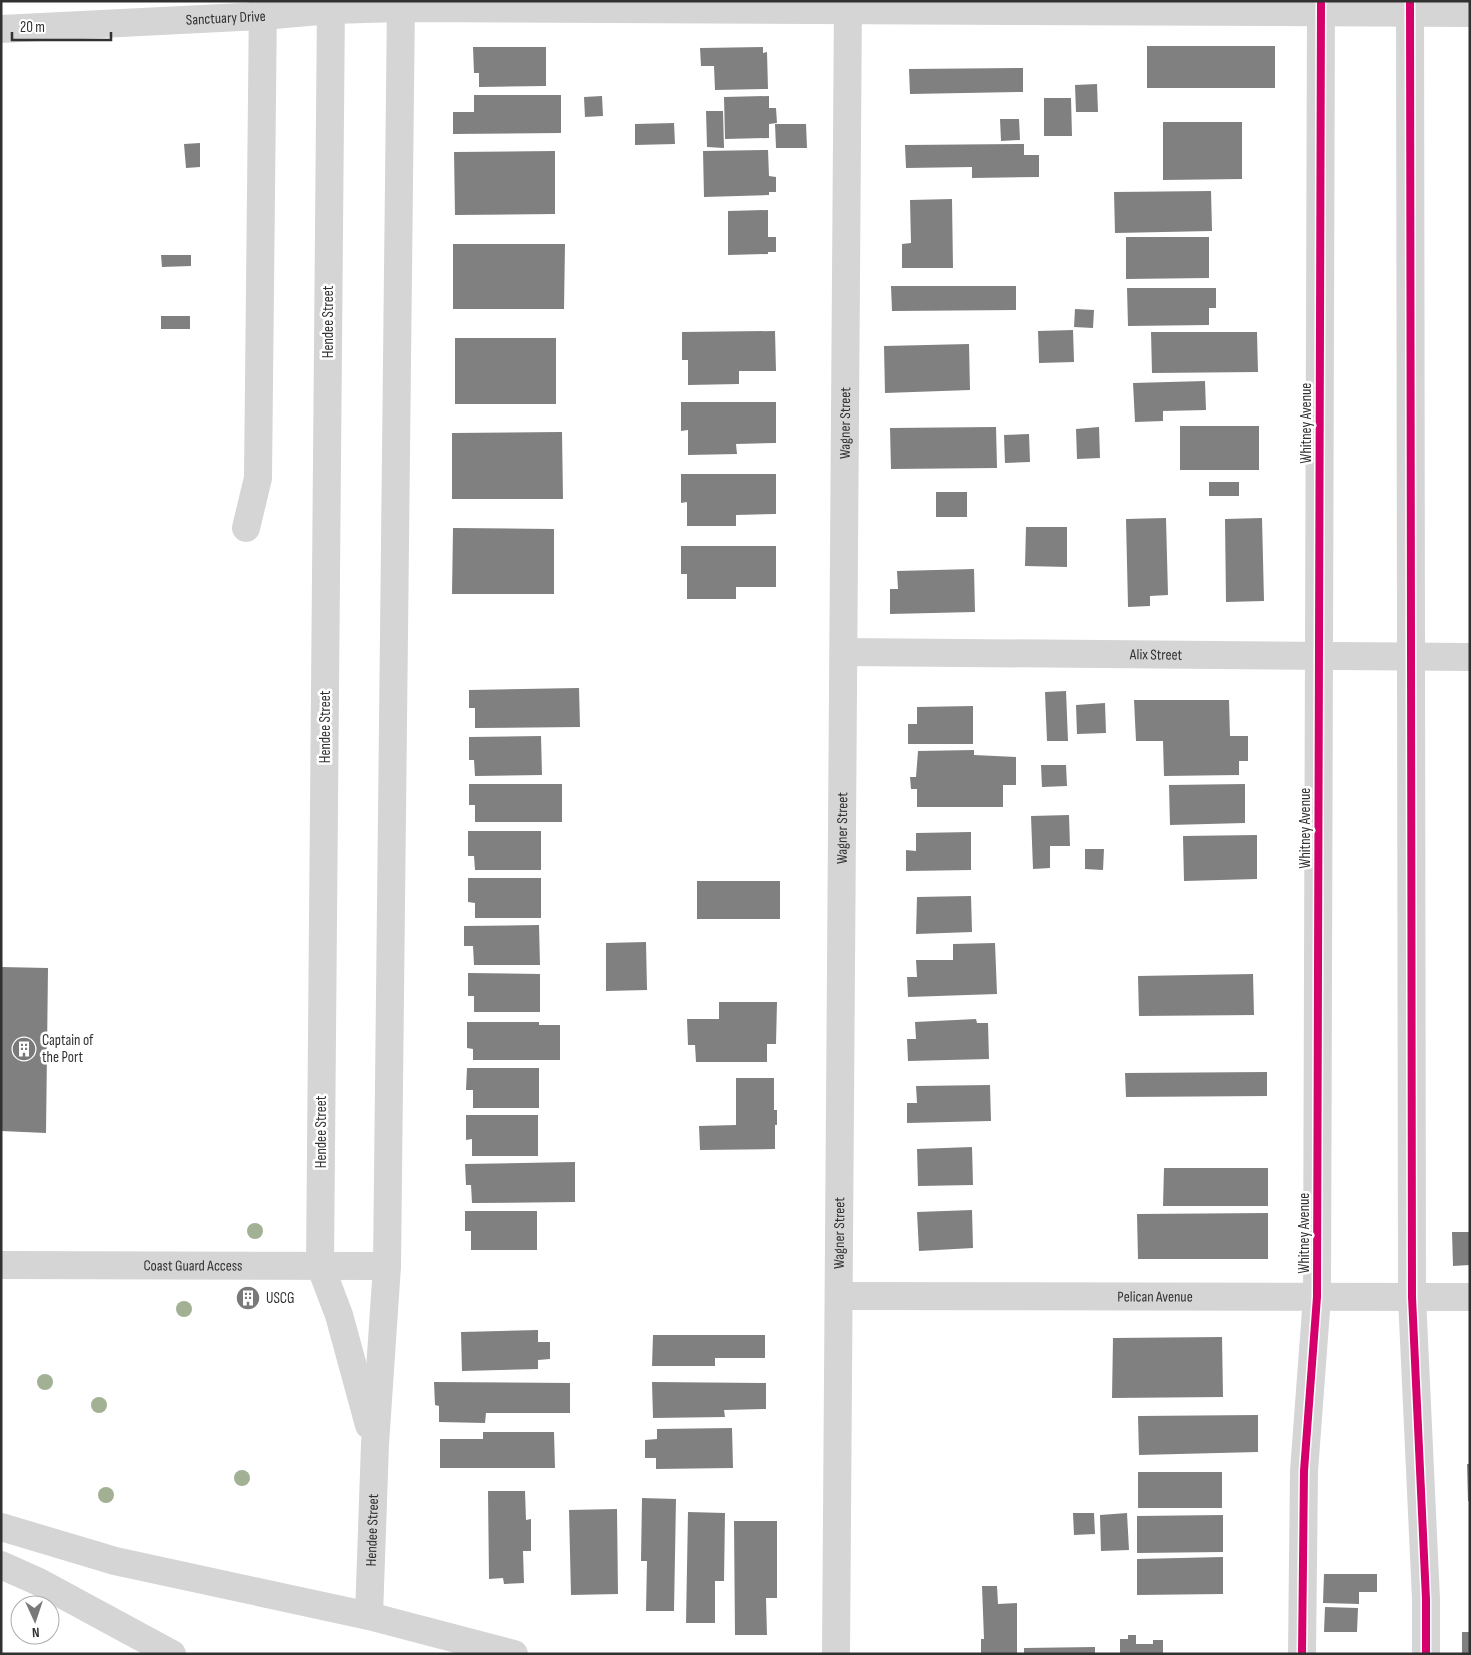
<svg xmlns="http://www.w3.org/2000/svg" width="1471" height="1655" font-family="'Sofia Sans Condensed',sans-serif">
	<style>
		.building { fill: #808080 }
		.lines { fill: none; stroke-linecap: round; stroke-linejoin: round }
		.minor { stroke: #d5d5d5; stroke-width: 28 }
		.cycleway-casing { stroke: #fff; stroke-width: 11 }
		.cycleway { stroke: #d6006c; stroke-width: 8 }
		.tree { fill: #a2b193 }
		.labels { text-anchor: middle; dominant-baseline: central; stroke-width: 5; stroke-linejoin: round; paint-order: stroke }
		.street-label { font-size: 15px; fill: #313131; stroke: #fff }
		.poi-label { font-size: 15px; fill: #313131; stroke: #fff; text-anchor: start }
	</style>
	<rect width="100%" height="100%" fill="#fff"/>
	<g class="building">
		<rect x="1147" y="46" width="128" height="42"/>
		<path d="M473 47H546V86L479 87V73H474Z"/>
		<path d="M763 47V53L767 52 768 89 715 90 714 66H701L700 48Z"/>
		<path d="M1023 68V92L910 94 909 69Z"/>
		<path d="M1097 84 1098 112H1076L1075 85Z"/>
		<path d="M474 95H561V133L453 134V112H474Z"/>
		<path d="M602 96 603 116 585 117 584 97Z"/>
		<path d="M769 96V108H776L777 123 769 124V138L725 139 724 97Z"/>
		<path d="M1044 98H1071L1072 136H1044Z"/>
		<path d="M706 111H723L724 148 707 147Z"/>
		<path d="M1000 119H1019L1020 140 1001 141Z"/>
		<path d="M1163 122H1242V179L1163 180Z"/>
		<path d="M674 123 675 144 635 145V124Z"/>
		<path d="M775 124H806L807 148H776Z"/>
		<path d="M200 143V167L186 168 184 144Z"/>
		<path d="M1024 144V155H1039V177L972 178V167L906 168 905 145Z"/>
		<path d="M768 150 769 176 776 177V192H769V195L704 197 703 151Z"/>
		<path d="M555 151V214L455 215 454 152Z"/>
		<path d="M1211 191 1212 231 1115 233 1114 192Z"/>
		<path d="M952 199 953 268H902V244L911 243 910 200Z"/>
		<path d="M768 210V237H776V252H768V254L728 255V211Z"/>
		<path d="M1126 237H1209V278L1126 279Z"/>
		<path d="M453 244H565L564 309H453Z"/>
		<path d="M161 255H191V266L162 267Z"/>
		<path d="M891 286H1016V310L892 311Z"/>
		<path d="M1127 288H1216V308H1209V325L1128 326Z"/>
		<path d="M1075 309 1094 310 1093 328 1074 327Z"/>
		<rect x="161" y="316" width="29" height="13"/>
		<path d="M1073 330 1074 362 1039 363 1038 331Z"/>
		<path d="M775 331 776 371H739V384L688 385V360H682V332Z"/>
		<path d="M1151 332H1257L1258 372 1152 373Z"/>
		<rect x="455" y="338" width="101" height="66"/>
		<path d="M969 344 970 390 885 393 884 346Z"/>
		<path d="M1205 381 1206 410 1163 411V421L1135 422 1133 383Z"/>
		<path d="M681 402H776V443L736 444 737 454 688 455V430L681 431Z"/>
		<rect x="1180" y="426" width="79" height="44"/>
		<path d="M996 427 997 468 891 469 890 428Z"/>
		<path d="M1099 427 1100 458 1077 459 1076 429Z"/>
		<path d="M562 432 563 499H452V433Z"/>
		<path d="M1029 434 1030 462 1005 463 1004 435Z"/>
		<path d="M681 474H776V514L736 515V526H687V502L681 503Z"/>
		<rect x="1209" y="482" width="30" height="14"/>
		<rect x="936" y="492" width="31" height="25"/>
		<path d="M1166 518 1168 595 1150 596V606L1128 607 1126 519Z"/>
		<path d="M1262 518 1264 601 1226 602 1225 519Z"/>
		<path d="M1026 527H1067V567L1025 566Z"/>
		<path d="M453 528 554 529V594H452Z"/>
		<path d="M681 546H776V587H736V599H687V574H681Z"/>
		<path d="M974 569 975 612 890 614V589H898L897 571Z"/>
		<path d="M579 688 580 727 475 728V708H469V690Z"/>
		<path d="M1066 691 1068 741H1047L1045 692Z"/>
		<path d="M1134 700H1229L1230 736H1248V761H1239V775L1164 776 1163 741H1136Z"/>
		<path d="M1105 703 1106 733 1077 734 1076 705Z"/>
		<path d="M973 706V744H908V724H917V707Z"/>
		<path d="M541 736 542 775 475 776 474 760H469V737Z"/>
		<path d="M974 750V755L1016 757V785H1003V807H917V789H911L910 777H916L918 751Z"/>
		<path d="M1041 765H1066L1067 786 1042 787Z"/>
		<path d="M469 784H562V822H475V805H469Z"/>
		<path d="M1245 784V823L1170 825 1169 785Z"/>
		<path d="M1069 815 1070 846H1050V868L1033 869 1031 816Z"/>
		<path d="M468 831H541V870H475L474 856H468Z"/>
		<path d="M971 832V870L906 871V850L916 851V833Z"/>
		<path d="M1257 835V879L1184 881 1183 836Z"/>
		<path d="M1085 849H1104L1103 870 1085 869Z"/>
		<path d="M468 878H541V918H475V903L468 902Z"/>
		<rect x="697" y="881" width="83" height="38"/>
		<path d="M971 896 972 932 916 934 917 897Z"/>
		<path d="M539 925 540 965H474L473 946H464V926Z"/>
		<path d="M646 942 647 990 606 991V943Z"/>
		<path d="M995 943 997 994 908 997 907 977H917L916 960H953V944Z"/>
		<path d="M1 967 48 968 46 1133 1 1131Z"/>
		<path d="M468 973 540 974V1012H474V996H468Z"/>
		<path d="M1253 974 1254 1015 1139 1016 1138 976Z"/>
		<path d="M719 1002H777L776 1044H767V1062H696L695 1045H688L687 1019H719Z"/>
		<path d="M976 1019 977 1023H988L989 1059 908 1061 907 1039H916L915 1022Z"/>
		<path d="M467 1022H539V1025H560V1060H473V1049L467 1048Z"/>
		<path d="M467 1068H539V1108H473V1090H466Z"/>
		<path d="M1267 1072V1096L1126 1097 1125 1073Z"/>
		<path d="M736 1078H774V1110H777V1125H775V1149L700 1150 699 1126 736 1125Z"/>
		<path d="M990 1085 991 1121 907 1123V1103H917L916 1086Z"/>
		<path d="M466 1115H538V1156H472V1139L466 1140Z"/>
		<path d="M972 1147 973 1185 918 1186 917 1149Z"/>
		<path d="M575 1162V1202L472 1203 471 1185H466L465 1164Z"/>
		<path d="M1164 1168H1268V1206H1163Z"/>
		<path d="M972 1210 973 1248 919 1251 917 1212Z"/>
		<path d="M465 1211H537V1250H471V1231H465Z"/>
		<path d="M1268 1213V1259H1138L1137 1214Z"/>
		<path d="M1452 1232H1470V1265L1453 1266Z"/>
		<rect x="240" y="1289" width="15" height="17"/>
		<path d="M538 1330V1342H550V1359L538 1360V1369L462 1371 461 1332Z"/>
		<path d="M653 1335H765V1358H715V1366H652Z"/>
		<path d="M1222 1337 1223 1397 1112 1398 1113 1338Z"/>
		<path d="M434 1382 570 1383V1413H486L485 1423 439 1422V1406L435 1405Z"/>
		<path d="M652 1382 766 1383V1409L724 1410 725 1417 653 1418Z"/>
		<path d="M1258 1415V1452L1139 1455 1138 1416Z"/>
		<path d="M732 1428 733 1468 656 1469V1458H645V1440L657 1439V1429Z"/>
		<path d="M483 1432H554L555 1468H440V1439H483Z"/>
		<path d="M1467 1464H1470V1501H1468Z"/>
		<rect x="1138" y="1472" width="84" height="36"/>
		<path d="M488 1491H525L526 1520 531 1519V1551H523L524 1583 504 1584 503 1578 489 1579Z"/>
		<path d="M642 1498 676 1499 674 1611H646L647 1561H641Z"/>
		<path d="M617 1509 618 1594 571 1595 569 1510Z"/>
		<path d="M688 1512 725 1513 724 1581H715V1623H686Z"/>
		<path d="M1073 1513H1094L1095 1534 1074 1535Z"/>
		<path d="M1127 1513 1129 1550 1101 1551 1100 1515Z"/>
		<path d="M1223 1515V1552L1137 1553V1516Z"/>
		<path d="M734 1521H777V1598H766L767 1635H735Z"/>
		<path d="M1223 1557V1594L1137 1595V1559Z"/>
		<path d="M1324 1574H1377V1592H1359V1604L1323 1603Z"/>
		<path d="M982 1586H997L998 1604 1017 1603V1654H981V1639H984Z"/>
		<path d="M1325 1607 1358 1608 1357 1632H1324Z"/>
		<rect x="1462" y="1632" width="8" height="22"/>
		<path d="M1128 1635H1136V1644H1153V1640H1163V1654H1120V1639H1128Z"/>
		<path d="M1095 1647V1654H1024V1648Z"/>
	</g>
	<g class="lines">
		<g class="minor">
			<path d="M331 1 320 1265 339 1315 369 1425"/>
			<path d="M1410 1 1412 1297 1426 1599V1654"/>
			<path id="s1" d="M1 29 262 16 331 10 401 8 1470 13"/>
			<path d="M246 528 258 478 263 1"/>
			<path id="s2" d="M844 652 1470 657"/>
			<path id="s3" d="M1 1265 387 1266"/>
			<path id="s4" d="M840 1296 1470 1297"/>
			<path d="M1 1527 115 1561 369 1616 514 1654"/>
			<path d="M1 1565 39 1582 172 1654"/>
			<path id="s5" d="M369 1616 375 1444 387 1266 401 1"/>
			<path id="s6" d="M836 1654 848 1"/>
			<path d="M1302 1654 1304 1471 1317 1297 1321 1"/>
		</g>
		<g class="cycleway-casing">
			<g id="cycleway">
				<path d="M1410 1 1412 1297 1426 1599V1654"/>
				<path d="M1302 1654 1304 1471 1317 1297 1321 1"/>
			</g>
		</g>
		<use href="#cycleway" class="cycleway"/>
	</g>
	<g class="tree">
		<circle cx="255" cy="1231" r="8"/>
		<circle cx="184" cy="1309" r="8"/>
		<circle cx="45" cy="1382" r="8"/>
		<circle cx="99" cy="1405" r="8"/>
		<circle cx="242" cy="1478" r="8"/>
		<circle cx="106" cy="1495" r="8"/>
	</g>
	<defs>
		<g id="building-disc" transform="scale(1.25)"><circle r="9.5" fill="#797979" stroke="#fff"/><path d="M-4-6H4V6H1V3H-1V6H-4ZM-2.5-4.3h1.7v1.8h-1.7ZM.8-4.3h1.7v1.8H.8ZM-2.5-1h1.7V.8h-1.7ZM.8-1h1.7V.8H.8Z" fill="#fff"/></g>
	</defs>
	<g fill-rule="evenodd">
		<use href="#building-disc" x="24" y="1049"/>
		<use href="#building-disc" x="248" y="1298"/>
	</g>
	<g class="labels">
		<g class="street-label">
			<text stroke="none"><textPath href="#s1" startOffset="225">Sanctuary Drive</textPath></text>
			<text transform="translate(328 322) rotate(-90)">Hendee Street</text>
			<text stroke="none"><textPath href="#s6" startOffset="1231">Wagner Street</textPath></text>
			<text transform="translate(1306 423) rotate(-90)">Whitney Avenue</text>
			<text stroke="none"><textPath href="#s2" startOffset="312">Alix Street</textPath></text>
			<text transform="translate(325 727) rotate(-90)">Hendee Street</text>
			<text stroke="none"><textPath href="#s6" startOffset="826">Wagner Street</textPath></text>
			<text transform="translate(1305 828) rotate(-90)">Whitney Avenue</text>
			<text transform="translate(321 1132) rotate(-90)">Hendee Street</text>
			<text stroke="none"><textPath href="#s6" startOffset="421">Wagner Street</textPath></text>
			<text transform="translate(1304 1233) rotate(-90)">Whitney Avenue</text>
			<text stroke="none"><textPath href="#s3" startOffset="192">Coast Guard Access</textPath></text>
			<text stroke="none"><textPath href="#s4" startOffset="315">Pelican Avenue</textPath></text>
			<text stroke="none"><textPath href="#s5" startOffset="86">Hendee Street</textPath></text>
		</g>
		<g class="poi-label">
			<text x="42" y="1040">Captain of<tspan x="42" dy="17">the Port</tspan></text>
			<text x="266" y="1298">USCG</text>
		</g>
	</g>
	<rect width="1471" height="1655" fill="none" stroke="#313131" stroke-width="5"/>
	<g transform="translate(35 1620) rotate(177)"><circle r="24" fill="#ffffff" stroke="#adadad"/>
	<path d="M0-4L9 19L0 12L-9 19Z" fill="#797979"/>
	<text y="-8" font-size="14" font-weight="bold" text-anchor="middle" fill="#313131">N</text>
	</g>
	<path d="M12 32v8h99v-8" fill="none" stroke="#313131" stroke-width="2.5"/>
	<text x="20" y="32" font-size="15" fill="#313131" stroke="#ffffff" stroke-width="4" paint-order="stroke">20 m</text>
</svg>
